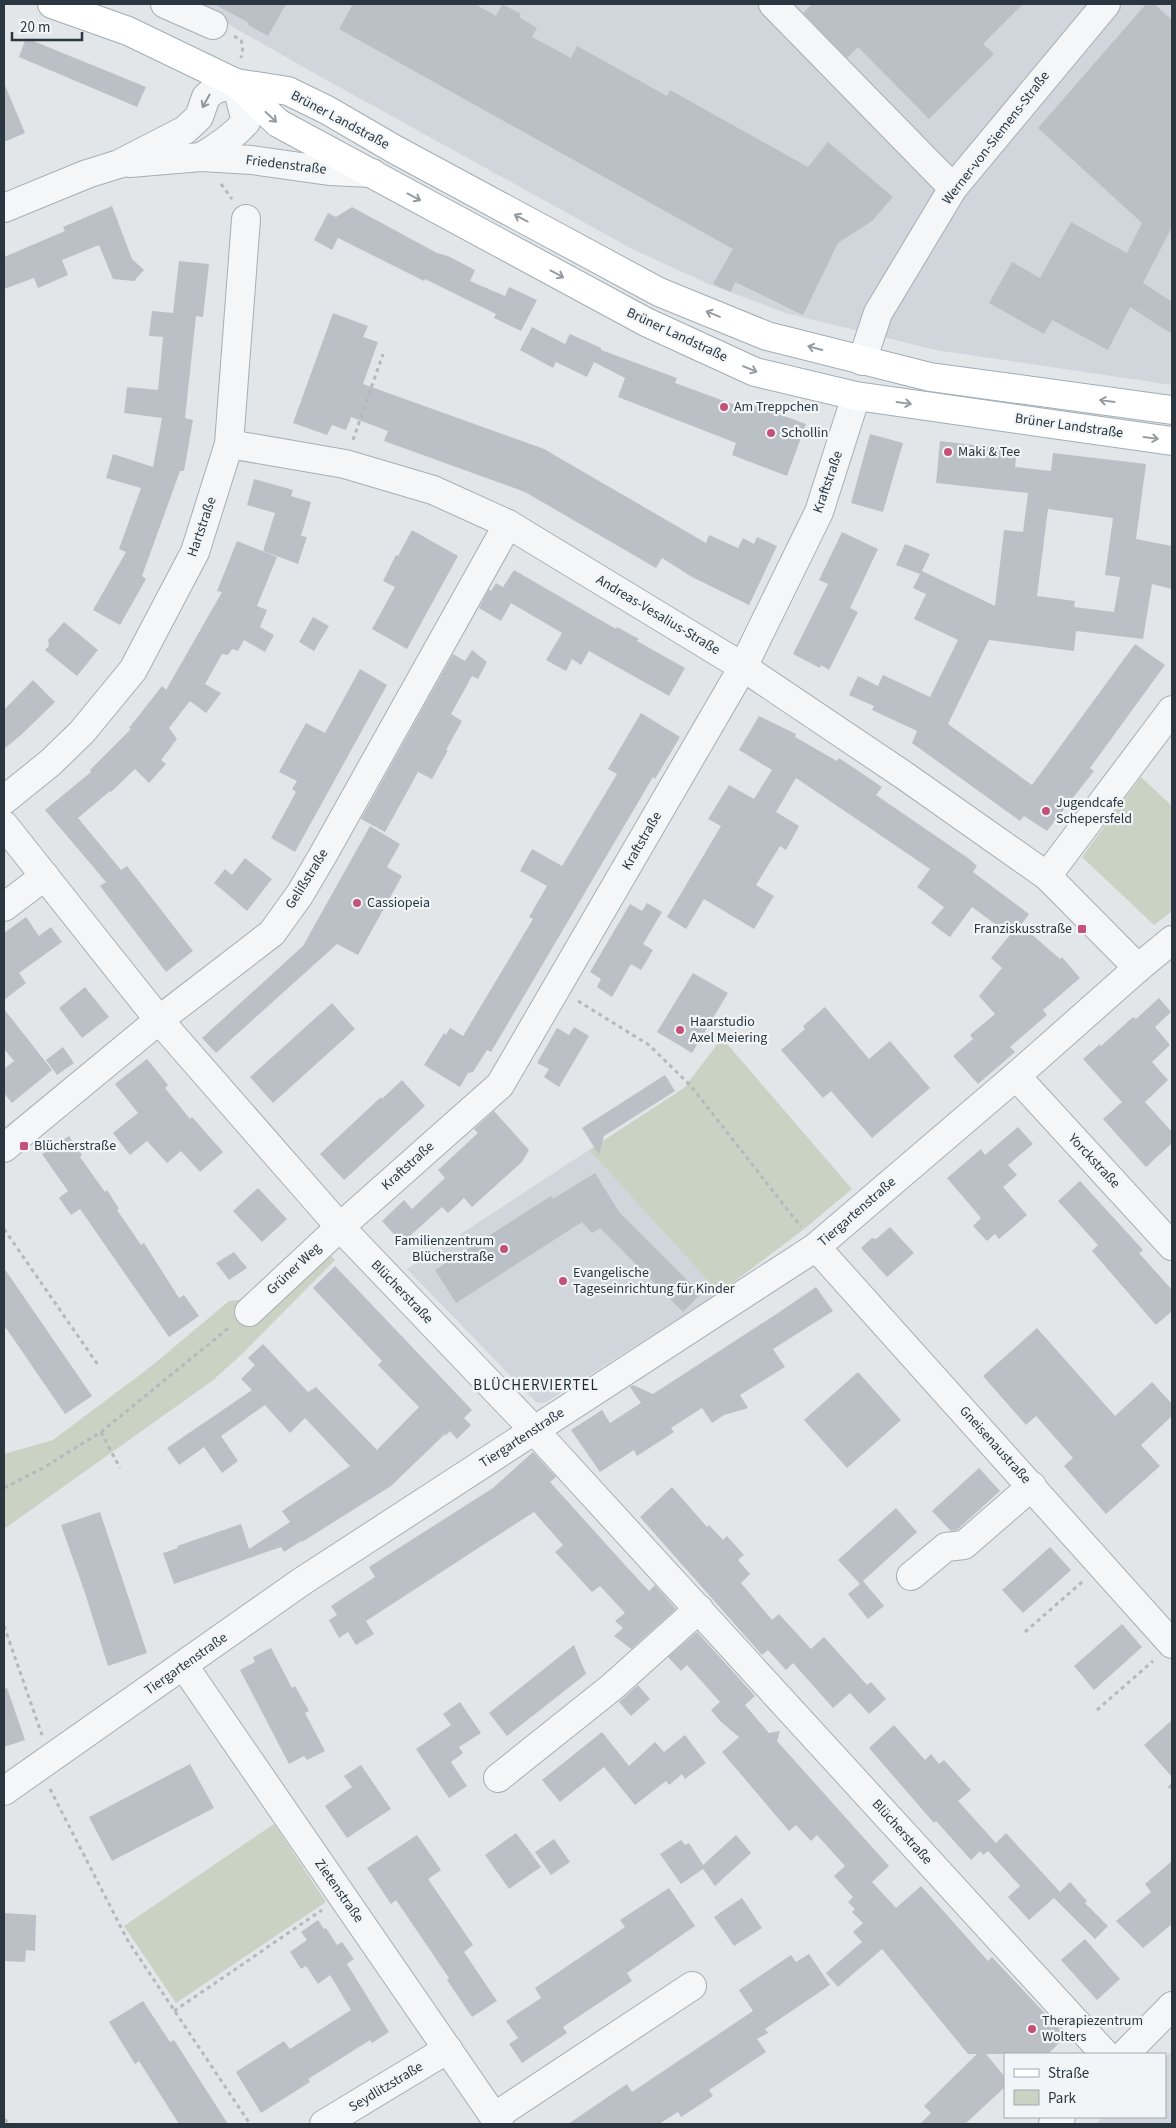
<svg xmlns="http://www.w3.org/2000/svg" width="1176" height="2128" font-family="'Source Sans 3',sans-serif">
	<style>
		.built { fill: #d0d6db }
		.green { fill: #cad2c4 }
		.building { fill: #bac0c6; fill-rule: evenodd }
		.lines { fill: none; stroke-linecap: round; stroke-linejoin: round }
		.minor-casing { stroke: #a7aeb3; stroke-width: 30 }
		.major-casing { stroke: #a2adb4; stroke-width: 30 }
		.path { stroke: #b4b9bd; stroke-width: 3; stroke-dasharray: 4 4; stroke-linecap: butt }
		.minor { stroke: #f4f6f8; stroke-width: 28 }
		.major { stroke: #fff; stroke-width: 28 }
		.oneway { stroke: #90969c }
		.oneway2 { stroke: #959ba0 }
		.poi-dot { fill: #c45278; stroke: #f2f5f7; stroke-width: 2 }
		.labels { text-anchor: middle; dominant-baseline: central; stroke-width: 4.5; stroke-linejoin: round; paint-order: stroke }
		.street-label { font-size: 14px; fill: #2b3740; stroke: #f2f5f7 }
		.poi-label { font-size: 14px; fill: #2b3740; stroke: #f2f5f7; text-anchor: start }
		.neighbourhood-label { font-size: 15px; letter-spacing: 1px; fill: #1d2831; stroke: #f2f5f7 }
	</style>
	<rect width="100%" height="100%" fill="#e2e6e9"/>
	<g class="built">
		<path d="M205 4H1172V385L936 350 786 313 711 285 632 249 305 68 200 8Z"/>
		<path d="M589 1150 719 1293 545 1403 536 1402 407 1269Z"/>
		<path d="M1172 2051V2124H1096L1103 2117H1165V2058Z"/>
	</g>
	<g class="green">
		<path d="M1141 777 1172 806V911L1154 925 1082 857Z"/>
		<path d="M722 1038 852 1189 803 1230 719 1293 589 1150 684 1088Z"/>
		<path d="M325 1249 335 1260 241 1355 212 1381 4 1529V1454L53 1440 149 1368 229 1301 275 1296Z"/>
		<path d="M274 1824 326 1902 176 2003 124 1926Z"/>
	</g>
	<g class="building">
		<path d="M214 4H286L268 36 248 25 249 23Z"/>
		<path d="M353 4H475L496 16 502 4 521 14 519 17 537 28 532 37 571 58 577 46 667 96 670 90 808 167 828 142 893 197 872 221 838 243 803 315 735 282 731 292 713 284 733 249 339 29Z"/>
		<path d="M812 4H1023L983 44 994 54 929 119 858 47 847 58 803 13Z"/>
		<path d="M1146 4H1154L1172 20V227L1143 283 1172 302V334L1130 307 1108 350 1052 320 1044 334 989 303 1012 262 1040 278 1071 222 1127 253 1142 223 1038 128Z"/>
		<path d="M26 38 146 87 137 107 19 57Z"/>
		<path d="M4 83 25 133 4 142Z"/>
		<path d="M112 206 132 259 144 270 134 281 113 279 99 245 62 260 68 275 38 288 34 278 4 289V257L65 231 63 227Z"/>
		<path d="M352 207 437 253 448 256 475 270 470 281 505 296 509 287 537 300 521 331 494 318 496 314 425 279 424 281 338 238 332 250 314 240 328 213 336 217Z"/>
		<path d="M179 261 209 264 203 317 196 316 185 418 193 420 184 471H180L142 576 146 579 120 625 93 610 126 552 119 549 141 488 106 478 113 454 153 467 162 418 124 413 127 387 158 390 163 337 149 336 152 311 173 313Z"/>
		<path d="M333 313 368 326 363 337 378 342 363 384 544 449 706 543 709 535 738 548 743 538 754 544 757 537 777 546 749 605 692 577 662 558 656 568 525 492 384 441 388 431 351 417 346 430 332 425 327 435 293 423Z"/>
		<path d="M532 327 565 344 570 334 601 348V350L677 378 675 383 749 410 751 404 806 424 787 476 732 455 736 443 618 397 625 378 594 362 587 377 556 362 553 368 520 350Z"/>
		<path d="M870 434 903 443 883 512 851 503Z"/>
		<path d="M940 441 1017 450 1015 467 1051 471 1053 453 1146 464 1136 539 1172 546V589L1152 584 1143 639 1076 631 1074 651 989 640 948 724 1032 785 1135 644 1165 665 1090 768 1094 771 1047 831 1024 816 1020 821 912 743 917 731 872 710 874 706 849 695 858 676 878 686 883 675 930 697 958 640 914 619 926 594 913 588 920 574 896 565 905 544 930 554 922 571 995 606 1004 530 1023 532 1028 493 936 483ZM1048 509 1113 518 1105 575 1120 577 1114 612 1074 607 1075 601 1037 596Z"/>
		<path d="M254 479 293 490 291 496 311 502 301 536 307 537 298 564 263 551 275 513 247 505Z"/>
		<path d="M412 530 458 556 407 649 372 629 395 587 383 581 396 555 398 556Z"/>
		<path d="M842 532 878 549 850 608 858 612 829 670 821 665 820 668 793 654 828 584 819 580Z"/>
		<path d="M237 541 277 557 257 606 267 610 260 627 274 635 265 652 244 640 238 651 232 649 228 655 222 654 205 684 221 693 206 713 190 701 169 728 177 739 161 760 166 764 149 783 135 769 111 792 110 791 78 818 121 870 127 866 193 951 166 972 100 886 106 882 45 810 91 772 90 770 131 729 129 728 162 686 166 690 222 592 217 591Z"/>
		<path d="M514 570 616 629 617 627 639 639 637 641 685 668 669 696 589 651 581 665 572 659 566 671 546 660 562 633 511 603 501 621 479 608 489 589 491 591 496 583 503 587Z"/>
		<path d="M313 617 329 626 314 651 299 642Z"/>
		<path d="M64 622 98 650 77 676 45 650 49 646 48 640Z"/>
		<path d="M472 650 487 662 478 679 472 676 451 714 462 721 446 750H448L432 779 418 772 385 832 361 819 453 654 465 661Z"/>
		<path d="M360 669 387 685 295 852 271 838 296 792 292 789 297 781 279 772 306 723 325 733Z"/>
		<path d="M33 680 55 702 21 735 4 749V710Z"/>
		<path d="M641 713 680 737 655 779 653 777 491 1052 487 1050 473 1072 468 1073 460 1087 424 1065 444 1033 446 1035 450 1028 463 1036 533 919 529 917 547 886 520 871 532 849 562 866 617 774 608 769Z"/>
		<path d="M759 716 796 734 795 737 837 761 839 758 882 787 876 795 968 858 977 866 973 872 1029 914 1021 925 1060 959 1062 957 1080 978 1043 1010 1047 1015 1010 1047 1015 1052 978 1084 953 1056 973 1039 970 1035 995 1014 979 996 1002 968 991 958 1010 935 972 907 950 937 940 930 931 923 944 907 917 887 930 869 796 778 776 812 799 826 786 850 780 846 756 885 774 896 754 929 704 899 686 929 667 917 721 826 708 819 729 785 754 799 772 770 739 750Z"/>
		<path d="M370 826 400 844 387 867 402 876 358 955 337 944 216 1053 202 1038 303 946Z"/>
		<path d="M245 858 272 879 247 911 214 883 225 869 232 875Z"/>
		<path d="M647 903 662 912 643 944 653 950 641 970 631 964 612 997 597 987 601 979 590 972 630 904 642 911Z"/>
		<path d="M26 917 39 936 51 927 62 942 19 973 26 983 4 1000V933Z"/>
		<path d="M693 973 728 993 692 1053 657 1032Z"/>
		<path d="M85 987 109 1017 82 1038 59 1008Z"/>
		<path d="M1159 998 1171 1012 1155 1027 1170 1045 1152 1062 1168 1080 1145 1102 1172 1132V1143L1146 1167 1103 1119 1122 1102 1083 1059 1100 1044 1101 1046 1133 1017 1136 1019Z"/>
		<path d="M332 1003 355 1029 273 1103 250 1077Z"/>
		<path d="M825 1007 869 1059 890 1041 930 1088 872 1138 831 1091 823 1098 781 1050 805 1029 803 1026Z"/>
		<path d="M4 1009 52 1070 12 1103 4 1093V1069L14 1061 4 1049Z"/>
		<path d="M574 1027 589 1036 559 1087 544 1077 549 1069 537 1063 557 1028 569 1035Z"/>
		<path d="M63 1047 74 1063 57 1075 46 1060Z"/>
		<path d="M147 1059 168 1085 165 1088 190 1119 192 1117 223 1152 200 1172 181 1151 167 1163 147 1141 130 1155 113 1133 138 1113 115 1084Z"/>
		<path d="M665 1075 675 1091 604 1136 599 1155 582 1128Z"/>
		<path d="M402 1080 425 1106 344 1180 320 1154 381 1097 382 1099Z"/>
		<path d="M494 1111 529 1150 522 1162 472 1207 464 1198 448 1213 442 1207 402 1243 382 1221 404 1200 412 1209 445 1178 438 1170 478 1133 474 1129Z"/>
		<path d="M1018 1127 1033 1144 1008 1165 1017 1175 1003 1187 1027 1215 999 1239 995 1234 987 1241 973 1226 981 1218 947 1178 981 1149 985 1155Z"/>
		<path d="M69 1136 82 1155 80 1157 105 1192 107 1190 119 1209 117 1210 141 1245 144 1243 179 1298 184 1295 199 1316 169 1337 80 1209 71 1215 59 1198 68 1191 42 1154Z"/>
		<path d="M595 1173 619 1212 701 1294 683 1312 600 1228 592 1233 582 1222 456 1303 435 1270 551 1196 553 1199Z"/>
		<path d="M1080 1181 1143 1250 1139 1253 1172 1290V1311L1156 1325 1092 1251 1098 1245 1058 1201Z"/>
		<path d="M258 1188 287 1219 262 1242 233 1211Z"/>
		<path d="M890 1227 914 1253 887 1277 861 1248 872 1238 876 1239Z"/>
		<path d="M234 1252 247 1268 229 1280 216 1263Z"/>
		<path d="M335 1266 472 1410 464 1418 471 1425 457 1439 450 1431 445 1436V1434L391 1486 302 1542 301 1541 284 1552 281 1547 174 1584 163 1553 178 1548 177 1546 241 1524 249 1549 290 1522 282 1511 350 1466 305 1418 290 1433 265 1405 221 1436 238 1461 222 1473 204 1447 179 1465 167 1448 252 1390 241 1379 255 1365 248 1358 263 1344 308 1392 316 1387 377 1450 419 1407 378 1365 382 1361 313 1288Z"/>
		<path d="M4 1268 92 1396 65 1414 4 1325Z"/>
		<path d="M816 1287 833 1311 773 1349 785 1367 740 1395 748 1408 724 1415 712 1423 702 1408 671 1428 674 1432 637 1456 634 1450 600 1472 571 1430 602 1410 610 1423 641 1403 630 1387 633 1385 653 1394 775 1315Z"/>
		<path d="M1037 1328 1115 1416 1152 1382 1172 1404V1416L1141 1445 1160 1466 1106 1514 1064 1466 1073 1458 1036 1416 1026 1425 983 1376Z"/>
		<path d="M858 1372 901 1420 847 1468 804 1420Z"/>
		<path d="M533 1452 556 1477 550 1482 624 1564 649 1591 655 1585 676 1609 631 1649 614 1636 623 1628 615 1621 625 1613 600 1586 592 1592 555 1552 563 1545 534 1512 366 1621 374 1634 356 1645 348 1632 339 1638 329 1620 337 1615 331 1606 375 1577 369 1567 493 1488Z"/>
		<path d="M979 1468 1000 1491 957 1530 951 1531 932 1511Z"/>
		<path d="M672 1487 707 1527 709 1525 723 1540 727 1536 744 1555 738 1560 750 1574 741 1583 772 1620 779 1614 811 1649 824 1637 867 1685 871 1682 886 1699 869 1714 850 1693 833 1708 793 1663 786 1670 768 1650 762 1655 640 1517Z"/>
		<path d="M896 1508 917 1532 863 1581 884 1606 868 1619 848 1594 860 1584 838 1560Z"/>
		<path d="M100 1512 147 1653 108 1666 85 1593 61 1525Z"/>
		<path d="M1050 1547 1071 1570 1023 1613 1002 1590Z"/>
		<path d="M1122 1624 1142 1647 1094 1690 1074 1666Z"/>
		<path d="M697 1632 755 1696 745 1705 769 1733 780 1731 777 1741 889 1866 872 1882 896 1908 921 1886 988 1961 992 1957 1066 2036 1048 2054H986L1005 2077V2087L965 2124H920L931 2113 924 2106 977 2054H968L882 1949 838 1987 826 1973 862 1942 853 1932 863 1923 852 1912 855 1909 848 1902 853 1897 834 1876 845 1866 817 1835 811 1841 796 1825 789 1831 722 1752 739 1737 720 1721 711 1710 720 1702 687 1665 681 1671 668 1657Z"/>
		<path d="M574 1645 586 1674 507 1736 489 1713Z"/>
		<path d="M271 1648 292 1688 295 1686 309 1711 305 1713 325 1751 307 1760 304 1756 289 1764 240 1670 255 1662 253 1657Z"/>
		<path d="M638 1685 650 1699 631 1716 619 1702Z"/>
		<path d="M7 1688 25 1740 4 1747V1689Z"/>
		<path d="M460 1702 481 1733 459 1747 463 1753 451 1762 467 1786 449 1798 416 1749 451 1725 443 1714Z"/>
		<path d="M1172 1720V1777L1144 1745Z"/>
		<path d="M894 1725 925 1760 931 1754 939 1764 944 1760 971 1790 958 1801 996 1843 1006 1833 1060 1892 1070 1882 1087 1901 1085 1903 1108 1926 1095 1939 1054 1898 1029 1920 1008 1897 1020 1886 988 1851 983 1855 980 1851 971 1860 936 1821 934 1823 869 1748Z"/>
		<path d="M602 1732 629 1766 655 1742 664 1752 685 1735 706 1763 685 1779 682 1774 669 1785 666 1781 635 1805 604 1767 560 1802 542 1780Z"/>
		<path d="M190 1764 214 1808 112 1861 89 1817Z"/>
		<path d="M361 1765 391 1809 347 1838 325 1806 352 1787 344 1776Z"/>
		<path d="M516 1833 541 1867 509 1889 485 1855Z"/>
		<path d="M417 1835 441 1870 428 1879 473 1945 464 1952 497 2001 472 2017 447 1980 449 1978 396 1900 391 1904 367 1868Z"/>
		<path d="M736 1835 751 1853 715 1886 703 1869 681 1884 660 1854 681 1840 685 1845 689 1843 703 1865Z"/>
		<path d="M554 1839 570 1862 551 1875 535 1852Z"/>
		<path d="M1172 1861V1924L1143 1948 1116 1921 1151 1892 1145 1884Z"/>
		<path d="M669 1888 695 1926 627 1973 632 1981 563 2027 567 2033 522 2063 509 2044 518 2038 506 2021 541 1998 535 1988 625 1927 620 1920Z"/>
		<path d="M742 1898 762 1928 734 1946 714 1917Z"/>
		<path d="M4 1913 36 1915 35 1951 26 1950 25 1962 4 1961Z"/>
		<path d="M318 1920 324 1929 326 1928 337 1945 342 1942 354 1959 347 1964 389 2032 372 2043 370 2040 329 2066 308 2079 310 2082 261 2113 236 2072 284 2041 290 2049 351 2010 330 1975 318 1984 306 1966 301 1969 290 1952 307 1940 301 1932Z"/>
		<path d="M1085 1939 1120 1979 1097 2000 1061 1960Z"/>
		<path d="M809 1954 830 1985 765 2029 768 2033 757 2039 766 2052 709 2090 713 2096 681 2117 678 2112 659 2124H568L627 2084 632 2092 753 2011 739 1990 791 1955 796 1962Z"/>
		<path d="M143 2001 170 2042 174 2040 228 2124H179L139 2061 135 2064 109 2022Z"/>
	</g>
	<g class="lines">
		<g class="minor-casing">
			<g id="minor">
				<path d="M165 4 213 25"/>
				<path d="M773 4 953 188"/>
				<path d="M130 163 201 157 252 160 329 171 372 173"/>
				<path d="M4 208 87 174 119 164 185 130 199 117 206 97 214 90 236 83 246 122C233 137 218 147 201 157"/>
				<path d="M862 361 878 313 953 188 1106 4"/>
				<path d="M229 444 345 464 433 490 508 524 743 667 905 776 1047 876 1138 968"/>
				<path d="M4 800 50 763 82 732 133 670 195 552 229 444 246 219"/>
				<path d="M4 825 159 1020 340 1227 534 1430 1105 2054"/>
				<path d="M1047 876 1172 710"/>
				<path d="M4 907 45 876"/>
				<path d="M1016 1076 1172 1246"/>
				<path d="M4 1148 159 1020 272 933 300 894 323 855 508 524"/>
				<path d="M816 1247 1172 1644"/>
				<path d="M249 1312 340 1227 500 1085 743 667 819 512 856 396"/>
				<path d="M911 1576 946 1547 964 1545 1032 1486"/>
				<path d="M184 1666 499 2124"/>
				<path d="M498 1778 612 1687 699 1609"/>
				<path d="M4 1791 301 1582 816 1247 1016 1076 1138 968 1172 940"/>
				<path d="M1125 2054 1172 2006"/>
				<path d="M494 2117 692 1986"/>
				<path d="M324 2124 448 2049"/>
				<path d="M1053 2124 1061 2117"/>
			</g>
		</g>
		<g class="major-casing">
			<g id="major">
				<path d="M52 4 128 31 236 83 288 91 327 110 394 149 659 292 767 336 930 377 1172 410"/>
				<path d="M236 83 278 123 646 322 755 372 856 396 1172 441"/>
			</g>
		</g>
		<g class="path">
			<path d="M234 36 241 40 243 47 241 58"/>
			<path d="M221 184 232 199"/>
			<path d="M353 440 383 354"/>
			<path d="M578 1001 649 1045 691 1086 801 1227"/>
			<path d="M4 1229 98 1365"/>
			<path d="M101 1432 120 1468"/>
			<path d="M4 1488 43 1468 101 1432 231 1326"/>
			<path d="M4 1626 42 1735"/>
			<path d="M1025 1632 1082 1582"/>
			<path d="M1097 1710 1153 1661"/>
			<path d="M1169 1788 1172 1785"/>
			<path d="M50 1789 128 1941 250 2124"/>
			<path d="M174 2011 322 1910"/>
			<path d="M5 2119 8 2124"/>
		</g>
		<use href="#minor" class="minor"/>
		<use href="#major" class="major"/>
	</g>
	<defs><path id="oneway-shaft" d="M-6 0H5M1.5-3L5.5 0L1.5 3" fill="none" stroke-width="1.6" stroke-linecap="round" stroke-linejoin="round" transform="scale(1.25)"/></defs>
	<use class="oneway" href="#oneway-shaft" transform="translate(206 101) rotate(119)"/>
	<g class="oneway2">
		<use href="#oneway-shaft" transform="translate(271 117) rotate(43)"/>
		<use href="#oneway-shaft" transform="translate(414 197) rotate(28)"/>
		<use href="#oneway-shaft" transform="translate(521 218) rotate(-152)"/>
		<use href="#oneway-shaft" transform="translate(557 274) rotate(28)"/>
		<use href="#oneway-shaft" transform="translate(713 314) rotate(-158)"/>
		<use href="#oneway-shaft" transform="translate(815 348) rotate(-165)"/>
		<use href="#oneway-shaft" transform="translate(750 369) rotate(23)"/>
		<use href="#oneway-shaft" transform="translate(1107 401) rotate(-172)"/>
		<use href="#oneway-shaft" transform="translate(904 403) rotate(8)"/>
		<use href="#oneway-shaft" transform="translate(1151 438) rotate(8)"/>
	</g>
	<g class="poi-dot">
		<circle cx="724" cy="407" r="5"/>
		<circle cx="771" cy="433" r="5"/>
		<circle cx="948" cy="452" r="5"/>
		<circle cx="1046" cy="811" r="5"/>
		<circle cx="357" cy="903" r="5"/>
		<rect x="1077" y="924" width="10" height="10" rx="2.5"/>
		<circle cx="680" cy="1030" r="5"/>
		<rect x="19" y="1141" width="10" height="10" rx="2.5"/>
		<circle cx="504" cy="1249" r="5"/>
		<circle cx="563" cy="1281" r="5"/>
		<circle cx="1032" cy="2029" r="5"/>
	</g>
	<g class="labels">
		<g class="street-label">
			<text transform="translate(340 120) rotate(28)">Brüner Landstraße</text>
			<text transform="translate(996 138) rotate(-52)">Werner-von-Siemens-Straße</text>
			<text transform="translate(286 165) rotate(7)">Friedenstraße</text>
			<text transform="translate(677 335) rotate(25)">Brüner Landstraße</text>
			<text transform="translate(1069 426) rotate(8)">Brüner Landstraße</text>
			<text transform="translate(828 482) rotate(-71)">Kraftstraße</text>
			<text transform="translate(202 527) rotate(-71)">Hartstraße</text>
			<text transform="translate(658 615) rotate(31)">Andreas-Vesalius-Straße</text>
			<text transform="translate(642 841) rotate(-60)">Kraftstraße</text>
			<text transform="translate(307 879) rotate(-58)">Gelißstraße</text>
			<text transform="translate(1094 1161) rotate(47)">Yorckstraße</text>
			<text transform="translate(408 1166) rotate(-42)">Kraftstraße</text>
			<text transform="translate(857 1212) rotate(-41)">Tiergartenstraße</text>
			<text transform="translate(294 1269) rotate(-43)">Grüner Weg</text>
			<text transform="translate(402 1292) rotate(46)">Blücherstraße</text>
			<text transform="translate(522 1438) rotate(-33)">Tiergartenstraße</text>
			<text transform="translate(995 1445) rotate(48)">Gneisenaustraße</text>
			<text transform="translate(186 1664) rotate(-35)">Tiergartenstraße</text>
			<text transform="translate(902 1832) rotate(48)">Blücherstraße</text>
			<text transform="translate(339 1891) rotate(55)">Zietenstraße</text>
			<text transform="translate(386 2087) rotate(-31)">Seydlitzstraße</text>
		</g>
		<g class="poi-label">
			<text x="734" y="407">Am Treppchen</text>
			<text x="781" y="433">Schollin</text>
			<text x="958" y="452">Maki &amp; Tee</text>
			<text x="1056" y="803">Jugendcafe<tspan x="1056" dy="16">Schepersfeld</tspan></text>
			<text x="367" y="903">Cassiopeia</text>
			<text x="1072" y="929" text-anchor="end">Franziskusstraße</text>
			<text x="690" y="1022">Haarstudio<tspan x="690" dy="16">Axel Meiering</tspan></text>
			<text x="34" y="1146">Blücherstraße</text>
			<text x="494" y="1241" text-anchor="end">Familienzentrum<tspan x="494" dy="16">Blücherstraße</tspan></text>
			<text x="573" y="1273">Evangelische<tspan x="573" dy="16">Tageseinrichtung für Kinder</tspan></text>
			<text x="1042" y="2021">Therapiezentrum<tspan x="1042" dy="16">Wolters</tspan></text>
		</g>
		<g class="neighbourhood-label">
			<text x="536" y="1385">BLÜCHERVIERTEL</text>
		</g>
	</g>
	<rect width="1176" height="2128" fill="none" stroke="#2b3740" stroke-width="10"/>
	<rect x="1004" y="2053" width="162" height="65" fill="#f2f5f7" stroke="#a2a9ae"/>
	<rect x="1014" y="2069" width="25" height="8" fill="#ffffff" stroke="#a2a9ae"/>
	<text x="1048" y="2078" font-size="15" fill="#2b3740">Straße</text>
	<rect x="1014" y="2090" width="25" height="15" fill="#cad2c4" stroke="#a2a9ae"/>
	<text x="1048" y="2103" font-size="15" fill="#2b3740">Park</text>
	<path d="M12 32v8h70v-8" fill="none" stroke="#2b3740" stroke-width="2.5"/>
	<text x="20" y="32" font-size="15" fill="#2b3740" stroke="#f2f5f7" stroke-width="4" paint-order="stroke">20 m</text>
</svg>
